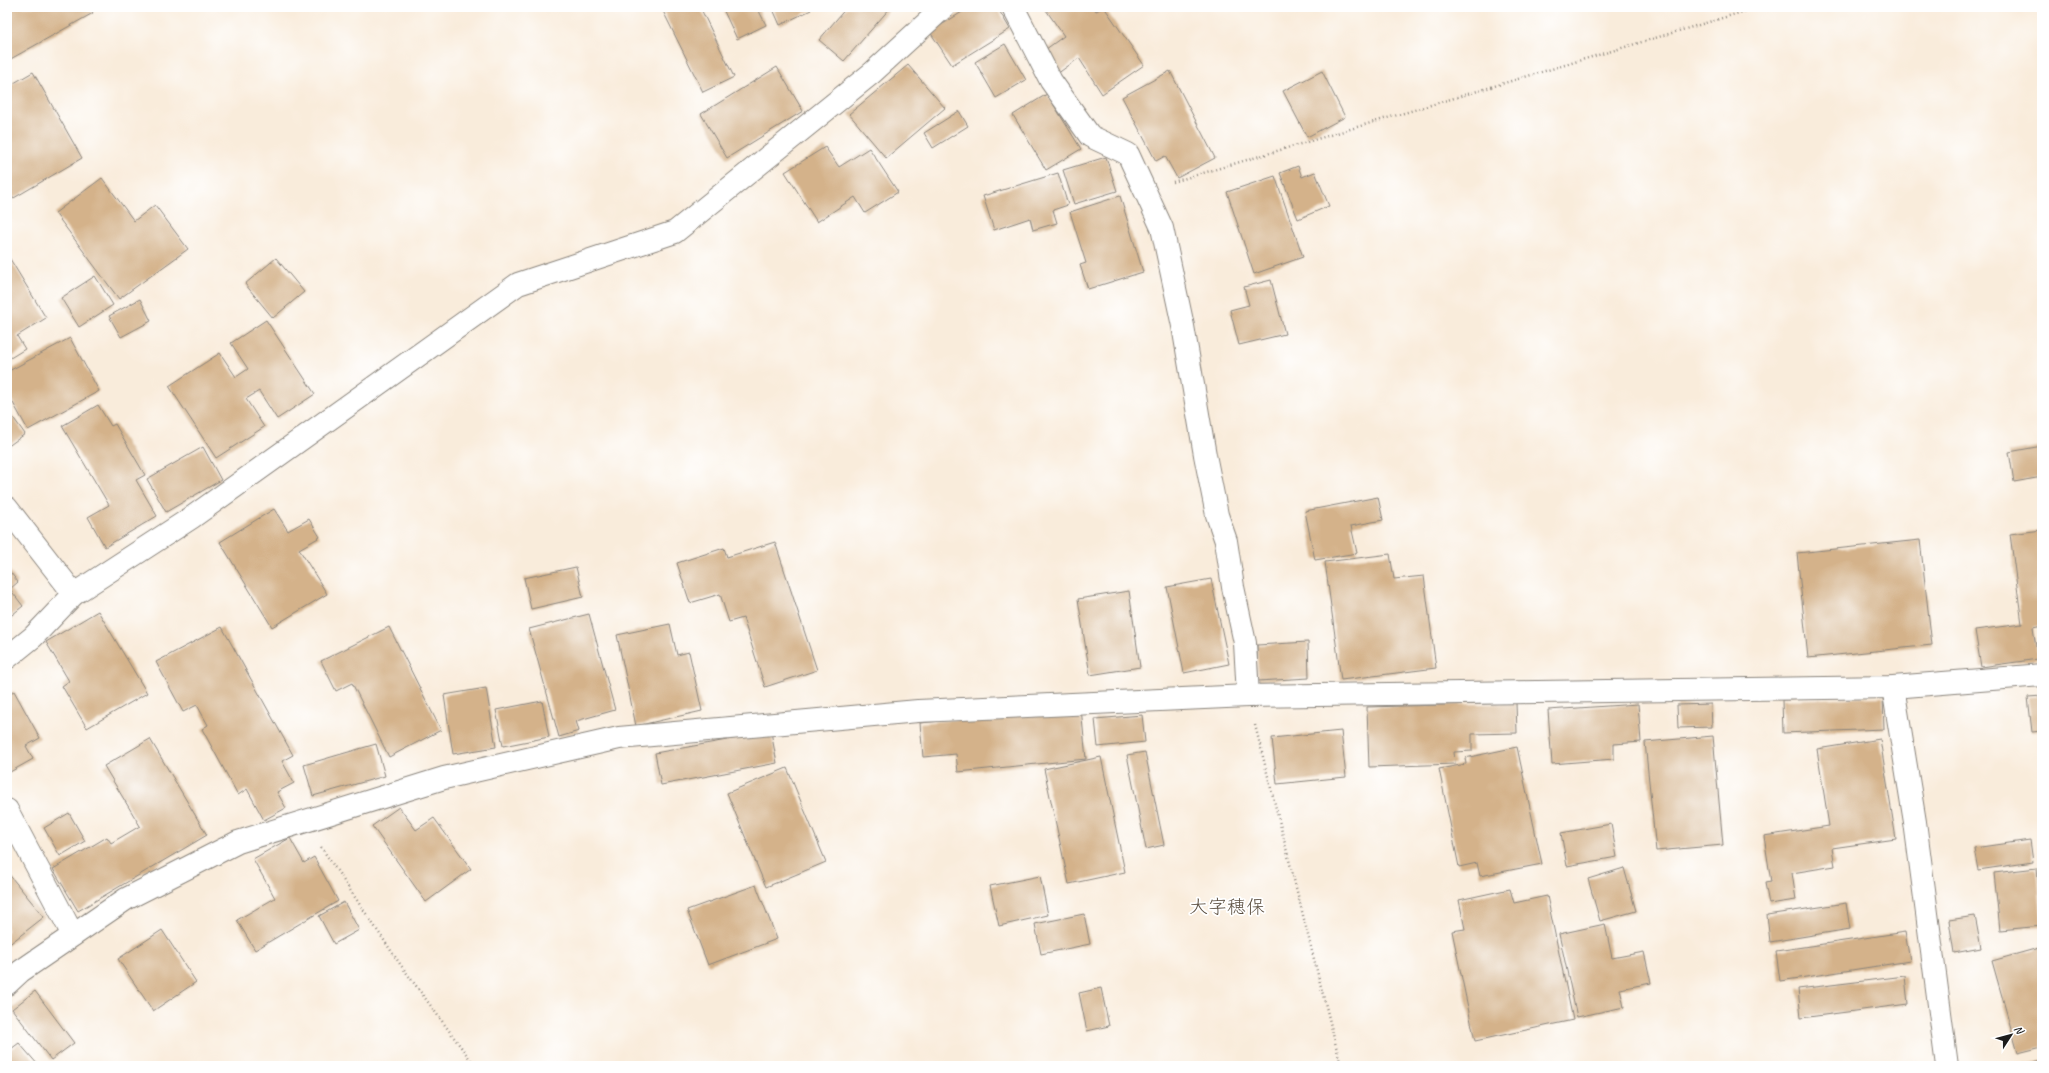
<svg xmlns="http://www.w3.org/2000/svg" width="2049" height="1073" font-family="Caveat,'Klee One',sans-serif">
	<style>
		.building { fill: #d4b28a }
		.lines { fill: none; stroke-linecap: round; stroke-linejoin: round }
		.minor-casing { stroke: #8a847c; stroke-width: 24 }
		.path { stroke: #8a847c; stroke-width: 2.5; stroke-dasharray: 1 3; stroke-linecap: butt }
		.minor { stroke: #fff; stroke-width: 22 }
		.labels { text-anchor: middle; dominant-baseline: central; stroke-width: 3.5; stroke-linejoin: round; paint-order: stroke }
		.quarter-label { font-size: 19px; fill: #5c5042; stroke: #fff }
	</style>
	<rect width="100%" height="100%" fill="#fff"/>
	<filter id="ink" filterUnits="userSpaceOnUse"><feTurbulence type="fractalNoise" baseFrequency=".025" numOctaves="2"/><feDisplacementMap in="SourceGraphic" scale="8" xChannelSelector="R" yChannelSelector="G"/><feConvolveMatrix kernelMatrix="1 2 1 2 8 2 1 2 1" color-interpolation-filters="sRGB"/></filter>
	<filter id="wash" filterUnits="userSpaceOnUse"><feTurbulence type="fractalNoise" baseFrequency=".012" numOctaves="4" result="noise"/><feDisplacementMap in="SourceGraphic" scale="16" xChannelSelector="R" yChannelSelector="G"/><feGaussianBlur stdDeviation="0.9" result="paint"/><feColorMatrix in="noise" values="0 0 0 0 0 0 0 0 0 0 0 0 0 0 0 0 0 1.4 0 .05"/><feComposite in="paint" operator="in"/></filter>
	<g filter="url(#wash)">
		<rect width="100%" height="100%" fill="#f9ecdb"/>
		<g id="blocks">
			<g class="building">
				<path d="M7 7H89L93 13 7 61Z"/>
				<path d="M661 7H700L734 77 703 92Z"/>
				<path d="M722 7H757L766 25 737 39Z"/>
				<path d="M772 7H809L811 10 780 25Z"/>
				<path d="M847 7H891L844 61 819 40Z"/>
				<path d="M970 7H997L1010 29 952 65 930 32Z"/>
				<path d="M1044 7H1094L1096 11 1104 7 1144 65 1102 94 1079 58 1057 74 1042 52 1064 36Z"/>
				<path d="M1005 44 1026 80 996 98 975 62Z"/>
				<path d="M908 65 945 108 886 158 849 114Z"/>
				<path d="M777 67 803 111 727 158 701 114Z"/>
				<path d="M1170 71 1215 158 1177 178 1165 156 1156 161 1122 97Z"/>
				<path d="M1322 71 1345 117 1307 137 1283 91Z"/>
				<path d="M33 72 82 158 7 202V87Z"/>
				<path d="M1047 94 1081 149 1046 170 1013 115Z"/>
				<path d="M959 111 968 126 933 148 924 133Z"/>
				<path d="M825 147 839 167 869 148 898 192 865 213 855 197 817 222 785 172Z"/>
				<path d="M1106 157 1117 191 1074 204 1063 170Z"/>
				<path d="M1298 166 1302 177 1315 172 1329 206 1298 219 1280 173Z"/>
				<path d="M1058 173 1068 205 1053 210 1057 223 1033 230 1030 218 994 230 983 196Z"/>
				<path d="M1275 176 1303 257 1254 274 1227 192Z"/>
				<path d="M102 178 134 221 155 205 188 249 119 299 55 213Z"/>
				<path d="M1120 196 1143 272 1088 289 1080 265 1086 263 1070 212Z"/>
				<path d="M7 254 46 318 17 336 25 349 7 360Z"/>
				<path d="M276 258 304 292 273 318 245 284Z"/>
				<path d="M95 276 113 305 79 327 61 298Z"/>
				<path d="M1271 280 1285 334 1239 345 1230 310 1249 305 1244 287Z"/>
				<path d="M140 299 151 321 121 337 109 316Z"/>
				<path d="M266 320 315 394 277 419 259 391 246 399 264 427 216 458 169 386 220 353 236 377 248 369 231 343Z"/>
				<path d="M70 338 99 391 28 430 7 392V372Z"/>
				<path d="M98 405 111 426 115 424 145 475 136 480 157 516 105 547 88 517 109 505 62 426Z"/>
				<path d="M7 409 25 434 7 447Z"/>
				<path d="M2042 446V477L2014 482 2009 452Z"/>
				<path d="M203 447 221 480 166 512 147 479Z"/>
				<path d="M1378 497 1383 520 1351 526 1357 553 1315 560 1305 511Z"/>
				<path d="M274 509 288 531 309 519 320 537 299 549 327 594 272 627 220 542Z"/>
				<path d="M2042 530V626L2033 628 2038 659 1981 667 1975 630 2022 624 2010 534Z"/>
				<path d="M1920 540 1932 645 1808 658 1797 553Z"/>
				<path d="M775 542 817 670 765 687 743 618 729 622 720 594 690 603 677 563 724 548 727 557Z"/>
				<path d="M1390 554 1394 579 1424 576 1436 668 1341 680 1325 562Z"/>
				<path d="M576 567 583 597 531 609 524 578Z"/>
				<path d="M7 568 18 582 10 589 23 606 7 619Z"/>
				<path d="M1211 579 1229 664 1184 673 1167 587Z"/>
				<path d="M1129 591 1140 667 1090 675 1078 599Z"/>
				<path d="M98 611 147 693 87 728 62 686 69 681 46 642Z"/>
				<path d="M589 614 615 710 576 721 579 731 559 737 529 629Z"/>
				<path d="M670 624 677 655 689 652 702 711 636 726 617 635Z"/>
				<path d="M222 627 293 755 282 761 294 783 277 792 286 808 264 820 247 789 238 795 202 729 208 725 197 705 183 712 156 662Z"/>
				<path d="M389 627 441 730 389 757 352 683 336 691 321 661Z"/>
				<path d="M1308 642 1309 678 1258 681 1257 645Z"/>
				<path d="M486 688 496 747 453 754 444 695Z"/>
				<path d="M14 691 40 738 26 746 33 759 10 772 7 766V695Z"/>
				<path d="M2042 696V731L2032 732 2028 697Z"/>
				<path d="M1883 697 1884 729 1783 733 1782 700Z"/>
				<path d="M542 701 549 737 503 746 496 710Z"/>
				<path d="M1516 703 1517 733 1472 734V751L1454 752 1455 764 1369 767 1367 707Z"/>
				<path d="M1638 704 1641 742 1614 744V759L1552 764 1548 710Z"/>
				<path d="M1711 704 1712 727 1678 728 1677 705Z"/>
				<path d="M1081 708 1086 759 958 772 956 754 923 757 920 723Z"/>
				<path d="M1142 715 1145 742 1098 747 1095 719Z"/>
				<path d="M1341 731 1346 777 1277 784 1272 738Z"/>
				<path d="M771 732 777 763 661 785 655 753Z"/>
				<path d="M1713 736 1723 845 1656 851 1645 742Z"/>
				<path d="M150 739 207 835 78 911 53 869 107 837 111 843 140 826 104 766Z"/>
				<path d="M1880 739 1896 839 1832 848 1835 866 1792 873 1796 900 1769 904 1765 883 1771 882 1764 836 1829 826 1817 749Z"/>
				<path d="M376 744 385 776 313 796 304 765Z"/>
				<path d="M1517 747 1542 864 1480 876 1477 863 1459 867 1439 769 1466 764 1465 758Z"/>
				<path d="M1145 752 1164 845 1146 849 1127 755Z"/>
				<path d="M1101 757 1125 872 1069 884 1044 769Z"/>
				<path d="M787 768 826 862 766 887 727 793Z"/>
				<path d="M399 807 416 830 434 818 471 869 426 902 372 826Z"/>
				<path d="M69 813 85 841 60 856 44 828Z"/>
				<path d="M1611 824 1617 857 1567 866 1561 833Z"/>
				<path d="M290 838 304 863 314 857 338 901 255 950 237 920 275 898 253 859Z"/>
				<path d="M2030 840 2033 862 1978 870 1974 848Z"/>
				<path d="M1624 868 1636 911 1600 921 1588 879Z"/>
				<path d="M2037 868 2042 926 2000 930 1994 873Z"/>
				<path d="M7 872 44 917 7 946Z"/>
				<path d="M1040 876 1048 915 999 926 990 886Z"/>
				<path d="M756 885 777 939 708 965 687 910Z"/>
				<path d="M1510 889 1514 903 1547 896 1573 1020 1475 1041 1452 931 1465 929 1459 900Z"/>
				<path d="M344 902 359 930 334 944 319 916Z"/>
				<path d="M1846 903 1850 929 1770 942 1767 915Z"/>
				<path d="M1084 914 1090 944 1041 954 1035 924Z"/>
				<path d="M1975 916 1981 948 1954 953 1949 920Z"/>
				<path d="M1605 924 1612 958 1644 952 1651 983 1620 989 1624 1007 1577 1017 1559 934Z"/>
				<path d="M162 930 196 982 153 1011 118 959Z"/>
				<path d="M1905 932 1910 961 1780 981 1776 951Z"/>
				<path d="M2042 947V1047L2018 1053 1992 961Z"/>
				<path d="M1905 976 1908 1004 1801 1018 1798 989Z"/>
				<path d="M1101 988 1109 1026 1087 1031 1079 993Z"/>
				<path d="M35 991 74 1043 51 1060 12 1009Z"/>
				<path d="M19 1043 39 1066H7V1052Z"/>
				<path d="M2042 1060V1066H2018V1065Z"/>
			</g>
		</g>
	</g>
	<g filter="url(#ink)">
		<use href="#blocks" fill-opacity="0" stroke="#8a847c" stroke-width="1"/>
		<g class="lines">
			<g class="minor-casing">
				<g id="minor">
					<path d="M1013 7 1051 81 1090 136 1128 154 1162 228 1183 326 1205 455 1217 515 1226 541 1233 587 1245 643 1248 696"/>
					<path d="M7 508 74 594"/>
					<path d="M7 658 33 637 74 594 191 518 518 284 675 232 872 73 944 7"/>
					<path d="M1893 687 1915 822 1947 1066"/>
					<path d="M7 810 73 935"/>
					<path d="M7 984 21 971 126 899 238 842 444 778 619 738 918 711 1248 696 1893 687 2042 675"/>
				</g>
			</g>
			<g class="path">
				<path d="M1173 182 1759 7"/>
				<path d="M1255 725 1341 1066"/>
				<path d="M321 847 400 964 475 1066"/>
			</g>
			<use href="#minor" class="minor"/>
		</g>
	</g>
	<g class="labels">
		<g class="quarter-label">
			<text x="1227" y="907">大字穂保</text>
		</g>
	</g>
	<rect width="2049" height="1073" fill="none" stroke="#fff" stroke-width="24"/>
	<g transform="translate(2011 1035) rotate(54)" stroke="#ffffff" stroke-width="3" paint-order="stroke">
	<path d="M0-3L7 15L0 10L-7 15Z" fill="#1c1c1c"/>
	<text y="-6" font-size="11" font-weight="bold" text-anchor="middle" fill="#1c1c1c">N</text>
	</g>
</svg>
